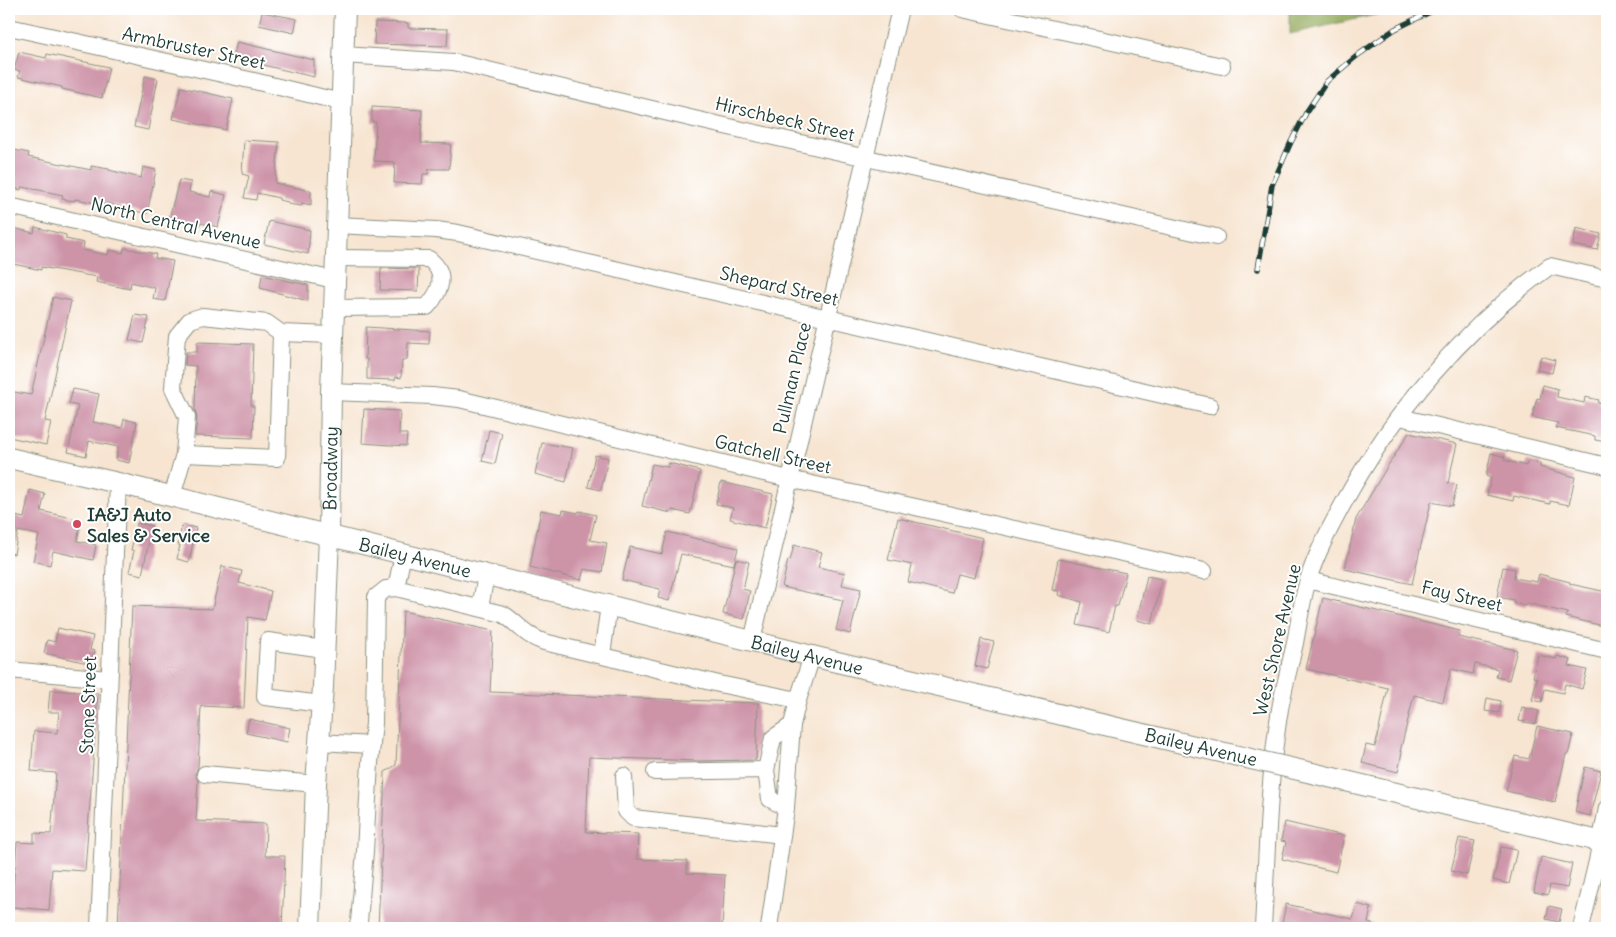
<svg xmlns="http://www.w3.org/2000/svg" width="1616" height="937" font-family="Delius,sans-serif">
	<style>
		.forest { fill: #95ac5e; stroke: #5a7449 }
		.building { fill: #cd93a7 }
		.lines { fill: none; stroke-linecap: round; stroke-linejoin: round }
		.minor-casing { stroke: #8b9182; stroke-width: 18 }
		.major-casing { stroke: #8b9182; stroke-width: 22 }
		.minor { stroke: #fff; stroke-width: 16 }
		.major { stroke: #fff; stroke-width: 20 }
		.rail-casing { stroke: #1f3d34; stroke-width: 5.5 }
		.rail { stroke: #fff; stroke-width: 4; stroke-dasharray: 11; stroke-linecap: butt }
		.major-bridge-casing { stroke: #8b9182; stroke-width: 22; stroke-linecap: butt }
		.major-bridge { stroke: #fff; stroke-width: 20 }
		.poi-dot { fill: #d1495b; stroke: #fff; stroke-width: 2 }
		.labels { text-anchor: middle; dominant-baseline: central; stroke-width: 4; stroke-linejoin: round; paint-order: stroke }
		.street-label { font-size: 18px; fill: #1f3d34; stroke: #fff }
		.poi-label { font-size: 18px; font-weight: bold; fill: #1f3d34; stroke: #fff; text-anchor: start }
	</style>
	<rect width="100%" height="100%" fill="#fff"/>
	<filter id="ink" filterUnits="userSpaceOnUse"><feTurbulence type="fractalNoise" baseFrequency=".02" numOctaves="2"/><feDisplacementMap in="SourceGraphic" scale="10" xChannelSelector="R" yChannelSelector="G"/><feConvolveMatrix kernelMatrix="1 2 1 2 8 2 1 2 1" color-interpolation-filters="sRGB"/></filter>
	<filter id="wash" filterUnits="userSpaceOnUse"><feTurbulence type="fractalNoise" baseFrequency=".0096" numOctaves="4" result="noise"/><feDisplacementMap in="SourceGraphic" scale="20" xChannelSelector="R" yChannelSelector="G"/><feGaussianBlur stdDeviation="1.12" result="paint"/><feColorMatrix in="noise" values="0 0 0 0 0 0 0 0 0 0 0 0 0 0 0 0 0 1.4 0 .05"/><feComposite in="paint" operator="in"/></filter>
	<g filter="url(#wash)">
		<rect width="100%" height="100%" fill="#f7e5d1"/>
		<path class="forest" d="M1290 9H1401L1290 34Z"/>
		<g id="blocks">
			<g class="building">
				<path d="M262 12 297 19 294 33 259 25Z"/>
				<path d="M375 22 408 23V28L448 29 447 46 374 44Z"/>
				<path d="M237 42 314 60V77L233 58Z"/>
				<path d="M19 52 46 58 47 54 109 67 102 98 62 89V87L18 77 20 71 14 70Z"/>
				<path d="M145 76 158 79 148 130 134 127Z"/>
				<path d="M181 87 233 99 226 130 173 119Z"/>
				<path d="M372 107 422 110 421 143 451 144 449 169H429L428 174H423L422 184 394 183 395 162 374 161 376 122H372Z"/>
				<path d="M244 140 279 142 275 183 311 191V205L302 203 301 206 288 204V202L279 200V198L257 193 256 200 244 198 249 176 242 174Z"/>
				<path d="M9 149 29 153 28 157 91 170V166L109 169V170L141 178 143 167 156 170 147 214 107 203V205L75 199 74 201 62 199 63 195 39 190 21 187V190L9 187Z"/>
				<path d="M179 180 191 182 189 192 210 197 211 191 226 195 218 227 200 223V225L169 219Z"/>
				<path d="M269 221 310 230 308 254 264 244Z"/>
				<path d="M9 227 34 233 35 227 66 235V239L84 243 83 250 108 255 109 250 123 253 124 248 156 254 155 258 173 261 165 301 153 299 155 288 131 282 130 289 96 282 97 277 41 267V270L9 263Z"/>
				<path d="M1576 228 1601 234 1597 250 1573 245Z"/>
				<path d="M381 268 419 269 418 291 380 290Z"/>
				<path d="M262 275 308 285V301L260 288Z"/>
				<path d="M53 297 71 301 45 421 51 422 46 445 9 437V391L31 395Z"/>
				<path d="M135 315 149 317 143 343 129 340Z"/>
				<path d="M366 327 430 331 429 344 408 343 407 360H402L401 378 396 377 395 380 367 379V359H365Z"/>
				<path d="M197 342 253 344 251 406H254L253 438 195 436 197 418 195 410 196 366 185 365 186 352H197Z"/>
				<path d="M1541 356 1555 360 1552 373 1537 370Z"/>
				<path d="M1543 385 1558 389 1557 397 1584 403 1585 397 1599 400 1598 403 1607 405V442L1595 440V436L1556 428 1558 423 1532 417 1537 398 1540 399Z"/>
				<path d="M73 389 99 394 93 422 122 428 124 419 137 422 129 463 116 460 118 447 89 441 86 456 68 452 78 406 69 404Z"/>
				<path d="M364 409 400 411 399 434H407L406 446 362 443Z"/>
				<path d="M489 430 502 433 495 464 482 461Z"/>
				<path d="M1409 433 1457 444 1448 483 1457 485 1452 506 1431 502 1412 584 1345 569 1356 519 1387 467Z"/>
				<path d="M542 443 573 448 566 482 535 474Z"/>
				<path d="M1491 453 1505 457 1504 460 1526 466 1528 461 1540 464V467L1575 477 1569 505 1550 501V504L1514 496 1513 501 1487 495 1491 478 1486 476Z"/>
				<path d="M595 455 608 458 601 490 588 487Z"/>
				<path d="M669 463 700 471 690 514 672 510 671 513 642 506 652 464 668 467Z"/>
				<path d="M721 482 773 494 765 528 730 519 733 508 716 504Z"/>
				<path d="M30 490 45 494 41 511 81 520 77 541 96 545 93 560 53 551 50 565 33 561 39 535 18 531 14 554 9 553V515L24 518Z"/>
				<path d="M541 510 562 514 563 510 578 513 579 511 596 515 590 540 607 543 602 572 584 569 581 580 530 567Z"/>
				<path d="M898 518 983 538 974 578 957 574 952 593 908 582 912 565 888 560Z"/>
				<path d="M137 523 152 526 142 575 129 572 134 551 131 550Z"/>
				<path d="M182 525 196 528 189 562 177 559 180 545H178Z"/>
				<path d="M667 532 738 548 734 565 681 554 669 601 658 598 660 589 622 580 630 547 662 554Z"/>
				<path d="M794 545 822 552 818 567 845 573 842 585 861 589 850 634 836 630 843 600 782 587 788 560 790 561Z"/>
				<path d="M736 559 749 562 743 589 750 591 744 619 723 614Z"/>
				<path d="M1058 559 1126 573 1118 606H1115L1109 632 1077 625 1082 602 1058 595 1059 591 1052 590Z"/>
				<path d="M222 566 242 571 239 583 271 591 265 620 248 617 244 708 201 706 198 767 195 774 198 780 196 821 266 824 265 856H285L282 928H118L132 606 212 609Z"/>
				<path d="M1503 567 1515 569 1514 578 1537 582 1539 574 1570 582V584L1607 592V627L1566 617 1568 613 1527 603 1526 606 1513 603 1514 600 1497 597Z"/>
				<path d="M1147 576 1162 579 1152 624 1137 620Z"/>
				<path d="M1323 598 1460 631 1458 637 1517 650 1509 680 1496 677 1498 669 1475 664 1473 674 1451 669 1443 702 1414 695 1400 752H1402L1398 772 1362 763 1366 745 1375 747 1388 688 1306 669Z"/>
				<path d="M403 611 493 631 490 692 758 703 756 760 698 761 589 757 586 832 638 834 637 859 687 861V873L725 875 722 928H378L385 772 396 765Z"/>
				<path d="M58 628 93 636 90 650 95 651 92 664 44 653 47 640 55 642Z"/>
				<path d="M981 639 994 642 987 669 975 666Z"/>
				<path d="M1538 655 1556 659 1557 656 1571 660 1569 666 1587 670 1582 689 1565 684 1563 693 1545 689 1542 702 1532 700 1537 678 1533 677Z"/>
				<path d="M50 690 98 693 85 871 52 869 49 910 12 907 17 842 34 843V833L51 834 56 773 31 771 34 731 57 733 59 712H48Z"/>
				<path d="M1487 698 1501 701 1499 713 1485 711Z"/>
				<path d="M1522 707 1539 711 1536 724 1519 721Z"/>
				<path d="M249 719 290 728 287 742 246 733Z"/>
				<path d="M1537 726 1573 734 1568 755 1566 754 1555 802 1506 791 1515 756 1529 759Z"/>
				<path d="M1585 767 1601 771 1590 816 1575 812Z"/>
				<path d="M1285 822 1344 836 1336 872 1282 859 1286 842 1281 841Z"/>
				<path d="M1459 838 1475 841 1467 875 1451 871Z"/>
				<path d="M1501 847 1517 850 1509 884 1493 880Z"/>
				<path d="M1541 857 1572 864 1567 888 1550 885 1548 895 1534 892Z"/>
				<path d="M1286 904 1353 919 1357 904 1371 908 1368 923 1373 924 1372 928H1281Z"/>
				<path d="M1549 906 1562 909 1559 922 1546 919Z"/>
			</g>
		</g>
	</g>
	<g filter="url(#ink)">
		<use href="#blocks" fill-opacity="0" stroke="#8b9182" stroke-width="1"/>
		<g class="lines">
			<g class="minor-casing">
				<g id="minor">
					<path d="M962 9 1222 66"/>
					<path d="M9 27 254 81 341 102"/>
					<path d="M343 55 454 62 694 119 1216 237"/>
					<path d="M9 206 334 280"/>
					<path d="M336 225 436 230 458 233 1210 406"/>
					<path d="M333 308 427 307C441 291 448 274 429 259L335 258"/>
					<path d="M331 392 432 396 459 399 789 479 1204 571"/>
					<path d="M1400 417 1607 466"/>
					<path d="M184 454 277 458 281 333"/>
					<path d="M172 497 184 454 187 417 173 388 177 336 190 320 203 316 267 323 281 333 332 335"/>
					<path d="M1308 580 1607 651"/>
					<path d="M396 588 403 554"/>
					<path d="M480 608 486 575"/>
					<path d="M752 641 900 9"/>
					<path d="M602 655 609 605"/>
					<path d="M9 670 109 679"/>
					<path d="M322 704 265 697 268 641 324 649"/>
					<path d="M319 742 372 745"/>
					<path d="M766 770 773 738 792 725"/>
					<path d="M655 772 766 770 770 799 786 808"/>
					<path d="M205 774 316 784"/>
					<path d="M624 776 626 811 633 818 782 835"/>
					<path d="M99 928 118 483"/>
					<path d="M356 928 359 922 365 851 370 763 374 723 376 597 386 589 396 588 503 614C519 624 524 635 544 642L719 684 798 700 812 656"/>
					<path d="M769 928 786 808 792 725 798 700"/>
					<path d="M1263 928C1267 855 1268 781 1280 709 1284 687 1290 665 1295 643 1299 622 1302 600 1308 580 1316 554 1330 528 1343 504 1394 411 1464 328 1550 266L1607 279"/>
					<path d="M1581 928 1597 861 1607 808"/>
				</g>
			</g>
			<g class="major-casing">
				<g id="major">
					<path id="s1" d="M9 458 118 483 820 658 1173 741"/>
					<path d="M1312 773 1607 843"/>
					<path id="s2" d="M310 928 316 784 323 687 329 536 331 392 345 9"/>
				</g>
			</g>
			<use href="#minor" class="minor"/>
			<use href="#major" class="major"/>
			<g class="rail-casing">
				<path id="rail" d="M1258 269 1272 185 1291 142 1307 111 1327 81 1358 55 1395 29 1436 9"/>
			</g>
			<use href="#rail" class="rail"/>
			<g class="major-bridge-casing">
				<path id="major-bridge" d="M1173 741 1312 773"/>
			</g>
			<use href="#major-bridge" class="major-bridge"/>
		</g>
	</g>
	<circle class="poi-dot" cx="77" cy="524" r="5"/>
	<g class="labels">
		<g class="street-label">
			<text transform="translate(194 48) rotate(12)">Armbruster Street</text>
			<text transform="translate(785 119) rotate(13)">Hirschbeck Street</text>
			<text transform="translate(176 223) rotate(13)">North Central Avenue</text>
			<text transform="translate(779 286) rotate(13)">Shepard Street</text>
			<text transform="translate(792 378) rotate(-77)">Pullman Place</text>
			<text transform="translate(773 454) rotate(13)">Gatchell Street</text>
			<text stroke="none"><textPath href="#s2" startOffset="460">Broadway</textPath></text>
			<text stroke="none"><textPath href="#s1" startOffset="418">Bailey Avenue</textPath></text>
			<text transform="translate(1462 596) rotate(13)">Fay Street</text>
			<text transform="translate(1277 640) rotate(-77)">West Shore Avenue</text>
			<text stroke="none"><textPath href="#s1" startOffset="822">Bailey Avenue</textPath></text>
			<text transform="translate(88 705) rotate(-88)">Stone Street</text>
			<text transform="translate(1201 747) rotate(13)">Bailey Avenue</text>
		</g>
		<g class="poi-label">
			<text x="87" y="514">IA&amp;J Auto<tspan x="87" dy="21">Sales &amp; Service</tspan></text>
		</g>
	</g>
	<rect width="1616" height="937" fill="none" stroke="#fff" stroke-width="30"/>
</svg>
